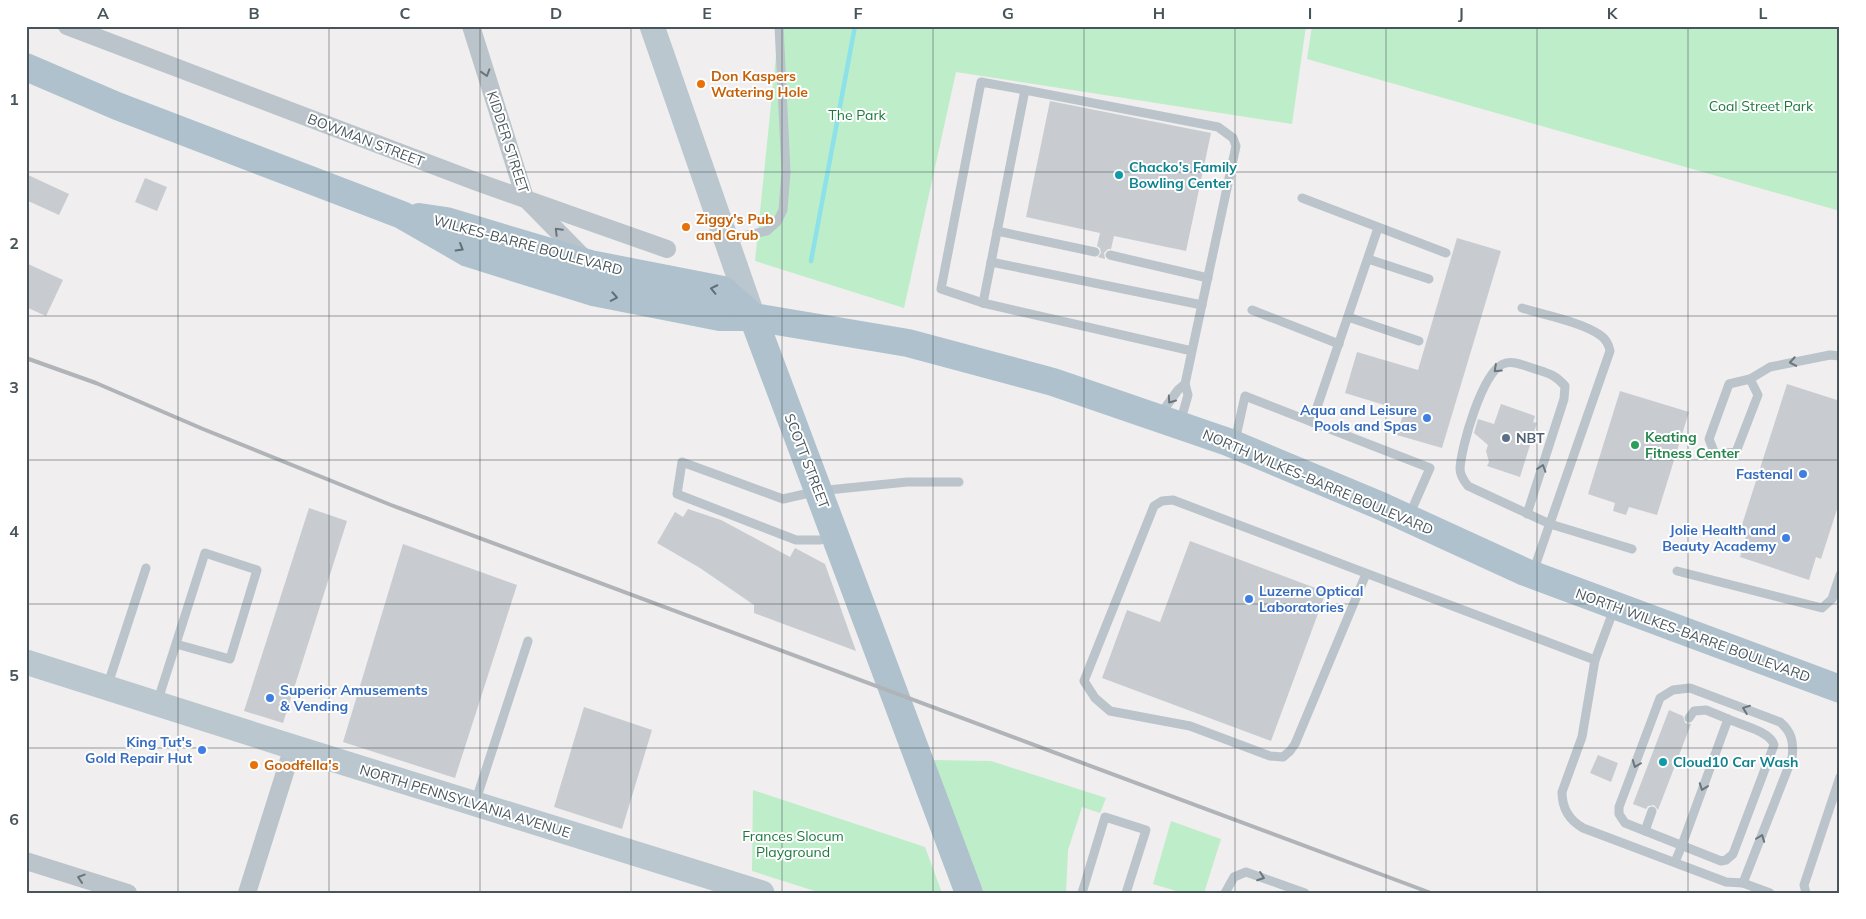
<svg xmlns="http://www.w3.org/2000/svg" width="1866" height="919" font-family="Mulish,sans-serif">
	<style>
		.green { fill: #beedc9 }
		.lines { fill: none; stroke-linecap: round; stroke-linejoin: round }
		.stream { stroke: #8ce2e8; stroke-width: 4.5 }
		.building { fill: #c8ccd0 }
		.lane { stroke: #bac4ca; stroke-width: 9 }
		.street { stroke: #bac4ca; stroke-width: 18 }
		.secondary { stroke: #bac7cf; stroke-width: 25 }
		.primary { stroke: #aec1cc; stroke-width: 28 }
		.rail { stroke: #b0b4b8; stroke-width: 4 }
		.oneway { stroke: #6a767c }
		.oneway2 { stroke: #616f76 }
		.grid { fill: none; stroke: #47545a; stroke-width: 1; stroke-opacity: 0.55 }
		.food-dot { fill: #e8710a; stroke: #fff; stroke-width: 2 }
		.culture-dot { fill: #0f9aa8; stroke: #fff; stroke-width: 2 }
		.shop-dot { fill: #3f7fe0; stroke: #fff; stroke-width: 2 }
		.service-dot { fill: #5c6f8a; stroke: #fff; stroke-width: 2 }
		.leisure-dot { fill: #2e9e5b; stroke: #fff; stroke-width: 2 }
		.labels { text-anchor: middle; dominant-baseline: central; stroke-width: 4; stroke-linejoin: round; paint-order: stroke }
		.food-label { font-size: 14px; font-weight: bold; fill: #c56008; stroke: #fff; text-anchor: start }
		.park-label { font-size: 14px; fill: #1b793c; stroke: #fff }
		.street-label { font-size: 14px; fill: #47545a; stroke: #fff }
		.culture-label { font-size: 14px; font-weight: bold; fill: #0d838f; stroke: #fff; text-anchor: start }
		.shop-label { font-size: 14px; font-weight: bold; fill: #366cbe; stroke: #fff; text-anchor: end }
		.leisure-label { font-size: 14px; font-weight: bold; fill: #27864d; stroke: #fff; text-anchor: start }
		.service-label { font-size: 14px; font-weight: bold; fill: #4e5e75; stroke: #fff; text-anchor: start }
		.neatline { fill: none; stroke: #47545a; stroke-width: 2 }
		.grid-label { font-size: 16px; text-anchor: middle; font-weight: bold; fill: #47545a }
	</style>
	<rect width="100%" height="100%" fill="#f0eeee"/>
	<g class="green">
		<path d="M779 26H1306L1292 124 956 72 904 308 755 261Z"/>
		<path d="M1312 26H1840V211L1307 59Z"/>
		<path d="M933 760 991 761 1106 798 1100 813 1082 807 1068 850 1066 893H984Z"/>
		<path d="M753 790 925 847 942 893H821L752 871Z"/>
		<path d="M1171 821 1221 839 1204 893H1183L1153 884Z"/>
	</g>
	<g class="lines">
		<path class="stream" d="M811 261 855 26"/>
	</g>
	<g class="building">
		<path d="M1050 101 1211 133 1186 251 1114 236 1111 249H1108L1104 253 1105 259 1098 257 1101 253 1100 248 1097 246 1100 233 1026 217Z"/>
		<path d="M26 174 69 194 59 215 26 200Z"/>
		<path d="M145 178 167 187 157 211 135 202Z"/>
		<path d="M1457 238 1501 251 1442 448 1397 435 1404 411 1345 393 1357 352 1418 370Z"/>
		<path d="M26 263 63 280 46 316 26 307Z"/>
		<path d="M1787 384 1840 401V500L1821 559 1816 557 1809 580 1740 557 1746 536 1739 534Z"/>
		<path d="M1620 391 1689 412 1657 515 1629 507 1626 515 1613 511 1615 503 1588 494Z"/>
		<path d="M1501 404 1535 416 1533 422 1537 423 1520 477 1487 466 1489 462 1486 451 1488 445 1474 433 1478 419 1494 424Z"/>
		<path d="M309 508 347 521 283 723 244 711Z"/>
		<path d="M688 509 721 520 790 557 795 548 825 564 856 651 754 613V605L700 568 657 543 675 512 683 517Z"/>
		<path d="M1190 541 1326 592 1271 741 1102 678 1127 610 1160 622Z"/>
		<path d="M403 544 517 585 455 778 343 742Z"/>
		<path d="M584 707 652 730 622 829 554 807Z"/>
		<path d="M1669 710 1683 716 1685 723 1691 724 1658 810 1654 805 1648 806 1646 809 1633 804Z"/>
		<path d="M1598 755 1618 763 1611 782 1590 773Z"/>
	</g>
	<g class="lines">
		<g class="lane">
			<path d="M1302 198 1446 253"/>
			<path d="M997 231 1095 252"/>
			<path d="M727 239 767 231 777 222 783 210 786 172 779 26"/>
			<path d="M1110 255 1208 278"/>
			<path d="M1368 259 1429 279"/>
			<path d="M991 262 1202 305"/>
			<path d="M983 303 941 289 981 82 1025 90"/>
			<path d="M1522 308C1544 315 1582 322 1600 335 1606 339 1609 345 1610 351L1533 572"/>
			<path d="M1252 310 1339 344"/>
			<path d="M1348 317 1419 341"/>
			<path d="M1750 379 1758 395 1736 452 1715 454 1709 439 1729 384Z"/>
			<path d="M1750 379 1770 367 1830 355 1840 356"/>
			<path d="M1160 415 1178 390 1185 384"/>
			<path d="M1312 422 1378 228"/>
			<path d="M1180 423 1188 395 1185 384 1192 351 1236 146 1233 138 1218 127 1025 90 983 303 1192 351"/>
			<path d="M1235 441 1245 396 1430 468 1409 516"/>
			<path d="M1527 514 1564 399 1565 386C1555 374 1547 373 1532 368 1523 365 1512 360 1503 364 1482 373 1461 447 1460 469 1460 475 1464 481 1468 486L1550 524 1632 549"/>
			<path d="M832 536 820 540H796L677 494 682 462 783 499 818 491 907 482H959"/>
			<path d="M1677 571 1822 608 1832 599 1840 575"/>
			<path d="M1366 574 1295 744 1290 751 1283 757 1270 756 1190 726 1110 711 1095 698 1084 681 1154 506 1162 501 1173 500 1595 660 1614 609"/>
			<path d="M1595 660 1582 737 1562 792C1562 808 1569 820 1583 828L1726 882 1743 883 1770 893"/>
			<path d="M107 687 146 568"/>
			<path d="M157 703 205 553 257 570 230 659 176 644"/>
			<path d="M1689 718 1694 711 1706 710 1728 719"/>
			<path d="M475 803 528 641"/>
			<path d="M1645 831 1652 811"/>
			<path d="M1675 862 1682 845 1728 719C1741 725 1770 731 1774 745L1733 854 1726 860 1721 861 1625 823 1619 814V807L1660 698 1673 690 1690 688 1780 722C1792 732 1794 743 1792 758L1743 883"/>
			<path d="M1082 893 1105 817 1146 830 1126 893"/>
			<path d="M1225 893 1234 877 1246 872 1305 893"/>
			<path d="M1806 893 1804 885 1840 777"/>
		</g>
		<g class="street">
			<path d="M67 26 480 183 667 249"/>
			<path d="M471 26 525 198 586 260"/>
			<path d="M26 861 128 893"/>
			<path d="M247 893 293 747"/>
		</g>
		<g class="secondary">
			<path d="M652 26 753 317"/>
			<path d="M26 662 293 747 762 893"/>
		</g>
		<g class="primary">
			<path d="M26 67 117 106 402 215 468 253 593 292 720 317H753L908 343 1053 382 1228 442 1381 506 1525 572 1840 689"/>
			<path d="M419 217 446 221 590 264 723 290 753 317 969 893"/>
		</g>
		<path class="rail" d="M26 358 96 383 203 429 391 505 1431 893"/>
	</g>
	<defs><path id="oneway-chevron" d="M-2-3.5L2.5 0L-2 3.5" fill="none" stroke-width="1.6" stroke-linecap="round" stroke-linejoin="round" transform="scale(1.25)"/></defs>
	<g class="oneway">
		<use href="#oneway-chevron" transform="translate(486 73) rotate(73)"/>
		<use href="#oneway-chevron" transform="translate(558 231) rotate(-135)"/>
		<use href="#oneway-chevron" transform="translate(1793 362) rotate(170)"/>
		<use href="#oneway-chevron" transform="translate(1497 369) rotate(137)"/>
		<use href="#oneway-chevron" transform="translate(1171 400) rotate(125)"/>
		<use href="#oneway-chevron" transform="translate(1542 468) rotate(-72)"/>
		<use href="#oneway-chevron" transform="translate(1746 709) rotate(-159)"/>
		<use href="#oneway-chevron" transform="translate(1636 764) rotate(111)"/>
		<use href="#oneway-chevron" transform="translate(1703 787) rotate(110)"/>
		<use href="#oneway-chevron" transform="translate(1761 838) rotate(-69)"/>
		<use href="#oneway-chevron" transform="translate(1261 877) rotate(20)"/>
		<use href="#oneway-chevron" transform="translate(81 878) rotate(-162)"/>
	</g>
	<g class="oneway2">
		<use href="#oneway-chevron" transform="translate(460 248) rotate(30)"/>
		<use href="#oneway-chevron" transform="translate(714 289) rotate(-168)"/>
		<use href="#oneway-chevron" transform="translate(614 297) rotate(11)"/>
	</g>
	<path class="grid" d="M178 26V893M329 26V893M480 26V893M631 26V893M782 26V893M933 26V893M1084 26V893M1235 26V893M1386 26V893M1537 26V893M1688 26V893M26 172H1840M26 316H1840M26 460H1840M26 604H1840M26 748H1840"/>
	<g class="food-dot">
		<circle cx="701" cy="84" r="5"/>
		<circle cx="686" cy="227" r="5"/>
		<circle cx="254" cy="765" r="5"/>
	</g>
	<g class="culture-dot">
		<circle cx="1119" cy="175" r="5"/>
		<circle cx="1663" cy="762" r="5"/>
	</g>
	<g class="shop-dot">
		<circle cx="1427" cy="418" r="5"/>
		<circle cx="1803" cy="474" r="5"/>
		<circle cx="1786" cy="538" r="5"/>
		<circle cx="1249" cy="599" r="5"/>
		<circle cx="270" cy="698" r="5"/>
		<circle cx="202" cy="750" r="5"/>
	</g>
	<circle class="service-dot" cx="1506" cy="438" r="5"/>
	<circle class="leisure-dot" cx="1635" cy="445" r="5"/>
	<g class="labels">
		<g class="food-label">
			<text x="711" y="76">Don Kaspers<tspan x="711" dy="16">Watering Hole</tspan></text>
			<text x="696" y="219">Ziggy's Pub<tspan x="696" dy="16">and Grub</tspan></text>
			<text x="264" y="765">Goodfella's</text>
		</g>
		<g class="park-label">
			<text x="1761" y="106">Coal Street Park</text>
			<text x="857" y="115">The Park</text>
			<text x="793" y="836">Frances Slocum<tspan x="793" dy="16">Playground</tspan></text>
		</g>
		<g class="street-label">
			<text transform="translate(366 140) rotate(21)">BOWMAN STREET</text>
			<text transform="translate(508 142) rotate(72)">KIDDER STREET</text>
			<text transform="translate(528 245) rotate(15)">WILKES-BARRE BOULEVARD</text>
			<text transform="translate(807 461) rotate(69)">SCOTT STREET</text>
			<text transform="translate(1318 482) rotate(23)">NORTH WILKES-BARRE BOULEVARD</text>
			<text transform="translate(1693 635) rotate(20)">NORTH WILKES-BARRE BOULEVARD</text>
			<text transform="translate(465 801) rotate(17)">NORTH PENNSYLVANIA AVENUE</text>
		</g>
		<g class="culture-label">
			<text x="1129" y="167">Chacko's Family<tspan x="1129" dy="16">Bowling Center</tspan></text>
			<text x="1673" y="762">Cloud10 Car Wash</text>
		</g>
		<g class="shop-label">
			<text x="1417" y="410">Aqua and Leisure<tspan x="1417" dy="16">Pools and Spas</tspan></text>
			<text x="1793" y="474">Fastenal</text>
			<text x="1776" y="530">Jolie Health and<tspan x="1776" dy="16">Beauty Academy</tspan></text>
			<text x="1259" y="591" text-anchor="start">Luzerne Optical<tspan x="1259" dy="16">Laboratories</tspan></text>
			<text x="280" y="690" text-anchor="start">Superior Amusements<tspan x="280" dy="16">&amp; Vending</tspan></text>
			<text x="192" y="742">King Tut's<tspan x="192" dy="16">Gold Repair Hut</tspan></text>
		</g>
		<g class="leisure-label">
			<text x="1645" y="437">Keating<tspan x="1645" dy="16">Fitness Center</tspan></text>
		</g>
		<g class="service-label">
			<text x="1516" y="438">NBT</text>
		</g>
	</g>
	<rect width="1866" height="919" fill="none" stroke="#ffffff" stroke-width="55"/>
	<rect x="28" y="28" width="1810" height="864" class="neatline"/>
	<g class="grid-label">
		<text x="103" y="19">A</text>
		<text x="254" y="19">B</text>
		<text x="405" y="19">C</text>
		<text x="556" y="19">D</text>
		<text x="707" y="19">E</text>
		<text x="858" y="19">F</text>
		<text x="1008" y="19">G</text>
		<text x="1159" y="19">H</text>
		<text x="1310" y="19">I</text>
		<text x="1461" y="19">J</text>
		<text x="1612" y="19">K</text>
		<text x="1763" y="19">L</text>
		<text x="14" y="105">1</text>
		<text x="14" y="249">2</text>
		<text x="14" y="393">3</text>
		<text x="14" y="537">4</text>
		<text x="14" y="681">5</text>
		<text x="14" y="825">6</text>
	</g>
</svg>
